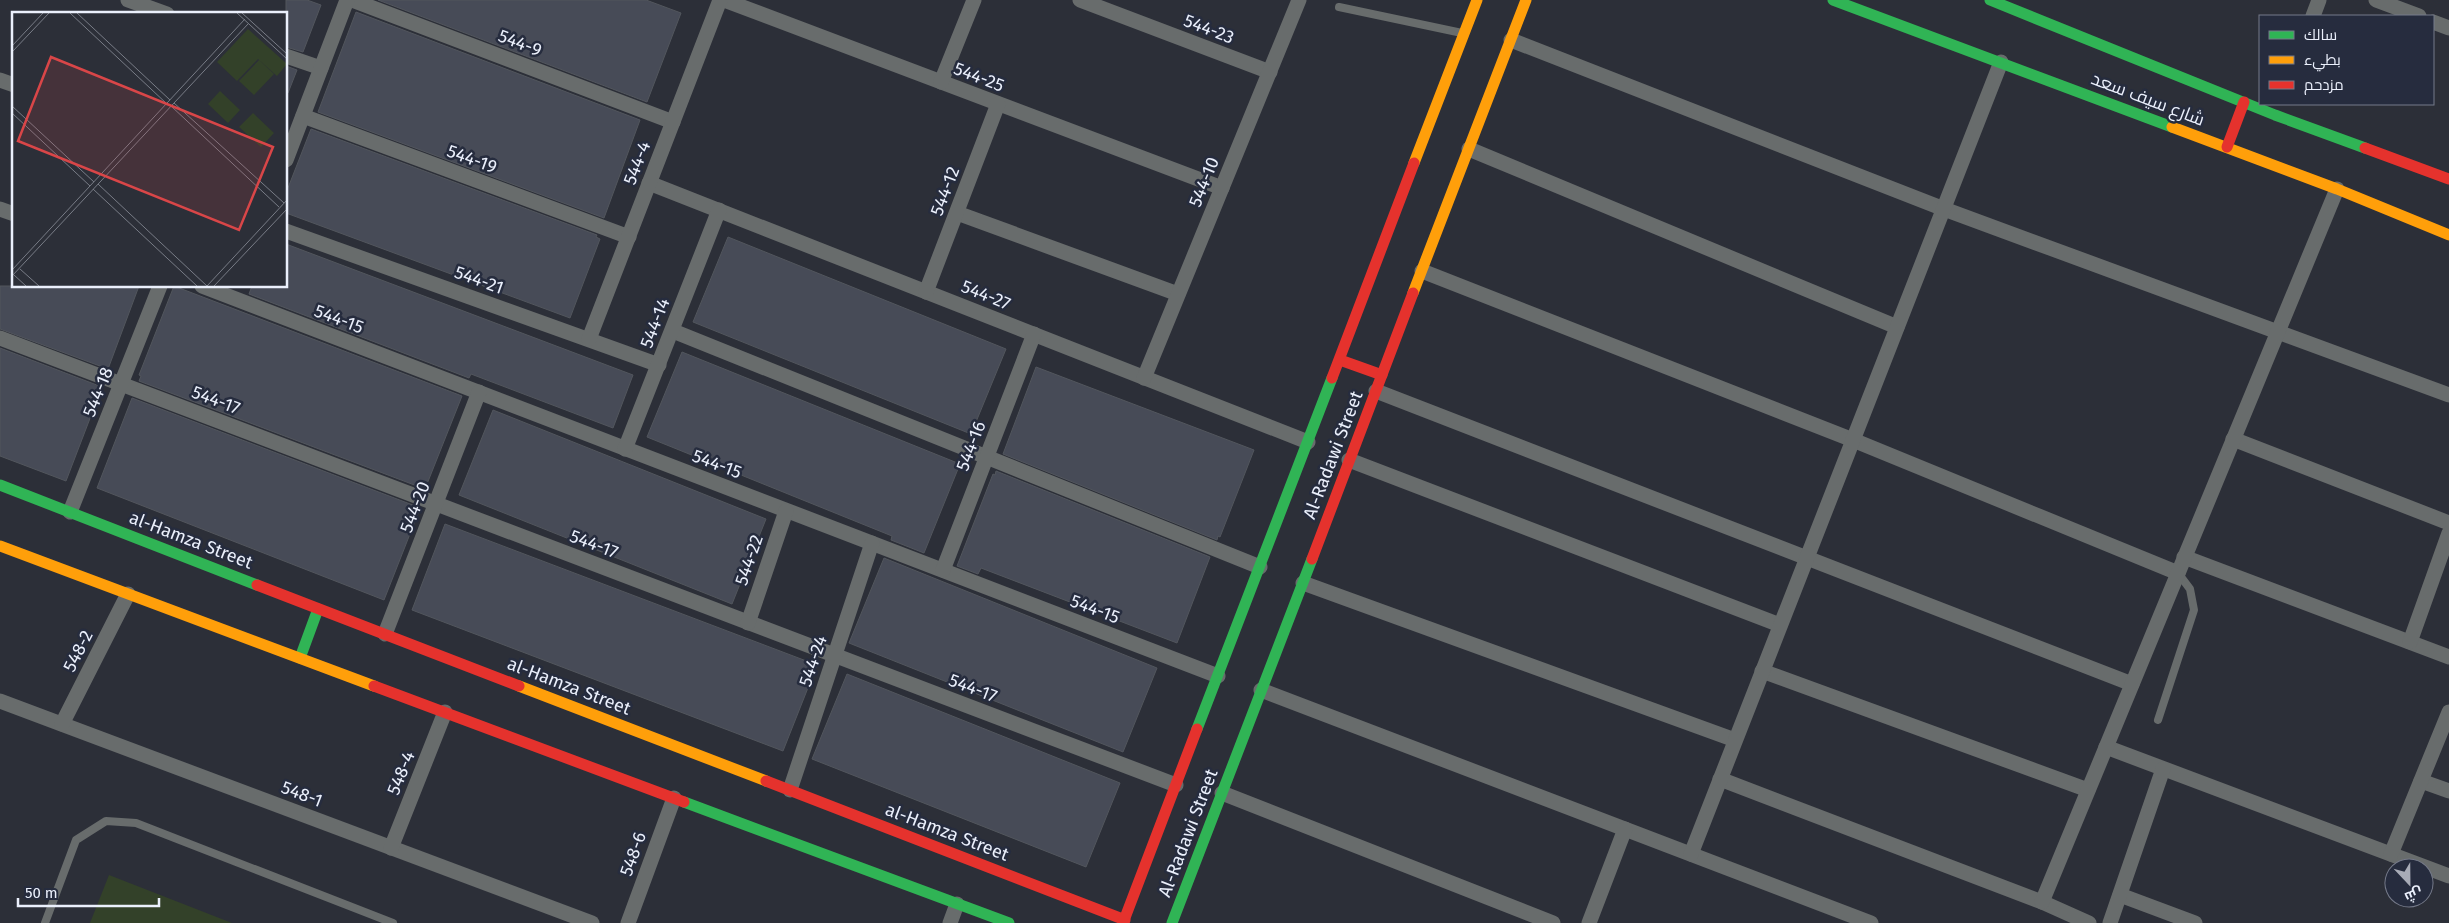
<svg xmlns="http://www.w3.org/2000/svg" width="2449" height="923" font-family="'Fira Sans',Cairo,sans-serif">
	<style>
		.green { fill: #334129 }
		.building { fill: #474b57; stroke: #52565d }
		.lines { fill: none; stroke-linecap: round; stroke-linejoin: round }
		.lane { stroke: #686c6c; stroke-width: 8 }
		.street { stroke: #686c6c; stroke-width: 15 }
		.fast { stroke: #30b455; stroke-width: 11 }
		.slow { stroke: #ff9f0a; stroke-width: 11 }
		.jam { stroke: #e5322d; stroke-width: 11 }
		.labels { text-anchor: middle; dominant-baseline: central; stroke-width: 5; stroke-linejoin: round; paint-order: stroke }
		.street-label { font-size: 18px; fill: #ebf0fc; stroke: #262c3e }
		.inset-road { fill: none; stroke: #787c86; stroke-width: 1 }
		.view { fill: #d94648; fill-opacity: 0.15; stroke: #d94648; stroke-width: 2.5 }
		.inset-edge { fill: none; stroke: #ebf0fc; stroke-width: 2.5 }
	</style>
	<rect width="100%" height="100%" fill="#2c2f38"/>
	<path class="green" d="M109 875 232 923H90Z"/>
	<g class="building">
		<path d="M286 0H307L321 5 303 52 286 47Z"/>
		<path d="M378 0H646L681 13 647 102Z"/>
		<path d="M356 12 640 120 604 218 318 112Z"/>
		<path d="M286 66 297 70 288 93H286Z"/>
		<path d="M311 129 597 235 596 237 600 239 570 318 286 213V193Z"/>
		<path d="M728 237 1006 349 971 434 693 322Z"/>
		<path d="M286 244 633 375 613 428 471 374 469 378 249 294 252 286H286Z"/>
		<path d="M0 286H139L108 369 0 329Z"/>
		<path d="M174 286 462 396 425 489 139 381 141 376 139 375Z"/>
		<path d="M0 348 102 387 66 481 0 456Z"/>
		<path d="M682 352 960 464 924 553 891 540 892 536 647 437Z"/>
		<path d="M1036 367 1254 450 1220 537 1218 536 1217 540 1003 454Z"/>
		<path d="M132 398 418 507 417 510 419 511 384 600 97 488Z"/>
		<path d="M493 410 766 519 732 604 459 495Z"/>
		<path d="M996 471 1210 557 1177 643 981 568 978 574 957 566 993 474 995 475Z"/>
		<path d="M445 524 817 665 783 751 412 610Z"/>
		<path d="M884 558 1157 668 1123 752 849 643Z"/>
		<path d="M847 674 1120 783 1086 867 812 759Z"/>
	</g>
	<g class="lines">
		<g class="lane">
			<path d="M1339 7 1462 33"/>
			<path d="M2158 720 2194 610 2190 589 2178 573"/>
			<path d="M45 923 76 840 106 821 136 823 393 923"/>
		</g>
		<g class="street">
			<path d="M128 0 167 14"/>
			<path d="M352 0 673 122"/>
			<path d="M724 0 1222 188"/>
			<path d="M1080 0 1270 72"/>
			<path d="M2376 0 2419 16"/>
			<path d="M2313 16 2319 0"/>
			<path d="M2433 22 2449 28"/>
			<path d="M1511 40 1944 209 2449 395"/>
			<path d="M286 56 321 68"/>
			<path d="M0 80 14 85"/>
			<path d="M941 82 974 0"/>
			<path d="M303 116 629 237"/>
			<path d="M1469 149 1897 327"/>
			<path d="M286 160 347 0"/>
			<path d="M649 183 1308 442"/>
			<path d="M0 209 14 214"/>
			<path d="M957 213 1178 294"/>
			<path d="M286 231 659 365"/>
			<path d="M1422 271 1853 440 2178 573"/>
			<path d="M202 286 1218 676"/>
			<path d="M926 292 998 104"/>
			<path d="M673 331 1260 567"/>
			<path d="M0 338 1176 785"/>
			<path d="M589 339 720 0"/>
			<path d="M1144 378 1299 0"/>
			<path d="M1376 391 2132 684"/>
			<path d="M2233 439 2449 523"/>
			<path d="M625 449 719 210"/>
			<path d="M1349 460 1780 625"/>
			<path d="M70 512 160 286"/>
			<path d="M2184 557 2449 657"/>
			<path d="M943 570 1034 334"/>
			<path d="M1303 583 1735 740"/>
			<path d="M748 623 786 511"/>
			<path d="M385 634 479 392"/>
			<path d="M2410 642 2449 533"/>
			<path d="M1762 671 2088 790"/>
			<path d="M1261 690 1871 923"/>
			<path d="M0 701 592 923"/>
			<path d="M62 724 128 594"/>
			<path d="M2106 747 2449 876"/>
			<path d="M1720 779 2042 902 2089 923"/>
			<path d="M2421 781 2449 791"/>
			<path d="M790 790 872 543"/>
			<path d="M1222 793 1553 923"/>
			<path d="M391 848 445 712"/>
			<path d="M1691 854 2001 62"/>
			<path d="M2391 854 2449 712"/>
			<path d="M2120 895 2195 923"/>
			<path d="M2042 902 2337 189"/>
			<path d="M628 923 674 798"/>
			<path d="M950 923 957 904"/>
			<path d="M1589 923 1625 829"/>
			<path d="M2110 923 2163 769"/>
		</g>
		<g class="fast">
			<path d="M1833 0 2172 127"/>
			<path d="M1990 0 2275 115 2365 148"/>
			<path d="M0 485 257 585"/>
			<path d="M300 658 318 609"/>
			<path d="M1197 729 1332 378"/>
			<path d="M684 802 1009 923"/>
			<path d="M1172 923 1312 559"/>
		</g>
		<g class="slow">
			<path d="M2172 127 2337 189 2449 235"/>
			<path d="M1414 163 1477 0"/>
			<path d="M1413 293 1526 0"/>
			<path d="M0 546 374 686"/>
			<path d="M519 686 766 781"/>
		</g>
		<g class="jam">
			<path d="M2227 147 2244 102"/>
			<path d="M2365 148 2449 179"/>
			<path d="M1340 360 1382 375"/>
			<path d="M1332 378 1414 163"/>
			<path d="M1312 559 1413 293"/>
			<path d="M257 585 519 686"/>
			<path d="M374 686 684 802"/>
			<path d="M766 781 1125 920"/>
			<path d="M1123 923 1197 729"/>
		</g>
	</g>
	<g class="labels">
		<g class="street-label">
			<text transform="translate(1209 29) rotate(21)">544-23</text>
			<text transform="translate(520 43) rotate(21)">544-9</text>
			<text transform="translate(979 77) rotate(21)">544-25</text>
			<text transform="translate(2148 99) rotate(21)">شارع سيف سعد</text>
			<text transform="translate(472 159) rotate(20)">544-19</text>
			<text transform="translate(637 163) rotate(-69)">544-4</text>
			<text transform="translate(1204 182) rotate(-68)">544-10</text>
			<text transform="translate(945 191) rotate(-69)">544-12</text>
			<text transform="translate(479 280) rotate(20)">544-21</text>
			<text transform="translate(986 295) rotate(22)">544-27</text>
			<text transform="translate(339 319) rotate(21)">544-15</text>
			<text transform="translate(655 323) rotate(-69)">544-14</text>
			<text transform="translate(98 392) rotate(-68)">544-18</text>
			<text transform="translate(216 400) rotate(21)">544-17</text>
			<text transform="translate(971 446) rotate(-69)">544-16</text>
			<text transform="translate(1333 455) rotate(-69)">Al-Radawi Street</text>
			<text transform="translate(717 464) rotate(21)">544-15</text>
			<text transform="translate(415 507) rotate(-69)">544-20</text>
			<text transform="translate(191 540) rotate(21)">al-Hamza Street</text>
			<text transform="translate(594 544) rotate(21)">544-17</text>
			<text transform="translate(749 560) rotate(-71)">544-22</text>
			<text transform="translate(1095 609) rotate(21)">544-15</text>
			<text transform="translate(78 651) rotate(-63)">548-2</text>
			<text transform="translate(813 661) rotate(-71)">544-24</text>
			<text transform="translate(569 686) rotate(21)">al-Hamza Street</text>
			<text transform="translate(973 688) rotate(21)">544-17</text>
			<text transform="translate(401 773) rotate(-68)">548-4</text>
			<text transform="translate(302 794) rotate(21)">548-1</text>
			<text transform="translate(947 832) rotate(21)">al-Hamza Street</text>
			<text transform="translate(1188 833) rotate(-69)">Al-Radawi Street</text>
			<text transform="translate(633 854) rotate(-70)">548-6</text>
		</g>
	</g>
	<g transform="translate(12 12)">
		<rect width="275" height="275" fill="#2c2f38"/>
		<path d="M236 17 275 52 265 64 246 47 225 69 205 50ZM247 48 262 62 242 83 227 69ZM208 79 228 98 216 111 196 92ZM241 101 262 121 249 135 227 115Z" fill="#334129"/>
		<path class="inset-road" d="M58 1 155 92M65 1 158 88M225 1 275 47M230 1 275 42M0 34 31 1M0 40 37 1M162 91 272 191M0 94 82 170M159 94 267 195M0 101 78 174M86 172 195 274M81 177 185 274M8 257 27 274M0 258 233 7M2 263 14 274M0 264 236 12M195 274 275 188M202 274 275 197"/>
		<path class="view" d="M39 45 261 135 227 218 6 129Z"/>
		<rect width="275" height="275" class="inset-edge"/>
	</g>
	<rect x="2259" y="15" width="175" height="90" fill="#262c3e" stroke="#757a8a"/>
	<rect x="2269" y="31" width="25" height="8" fill="#30b455" stroke="#757a8a"/>
	<text x="2304" y="40" font-size="15" fill="#ebf0fc">سالك</text>
	<rect x="2269" y="56" width="25" height="8" fill="#ff9f0a" stroke="#757a8a"/>
	<text x="2304" y="65" font-size="15" fill="#ebf0fc">بطيء</text>
	<rect x="2269" y="81" width="25" height="8" fill="#e5322d" stroke="#757a8a"/>
	<text x="2304" y="90" font-size="15" fill="#ebf0fc">مزدحم</text>
	<g transform="translate(2409 883) rotate(158)"><circle r="24" fill="#262c3e" stroke="#757a8a"/>
	<path d="M0-4L9 19L0 12L-9 19Z" fill="#a8acb7"/>
	<text y="-8" font-size="14" font-weight="bold" text-anchor="middle" fill="#ebf0fc">ش</text>
	</g>
	<path d="M18 898v8h141v-8" fill="none" stroke="#ebf0fc" stroke-width="2.5"/>
	<text x="25" y="898" font-size="15" fill="#ebf0fc" stroke="#262c3e" stroke-width="4" paint-order="stroke">50 m</text>
</svg>
